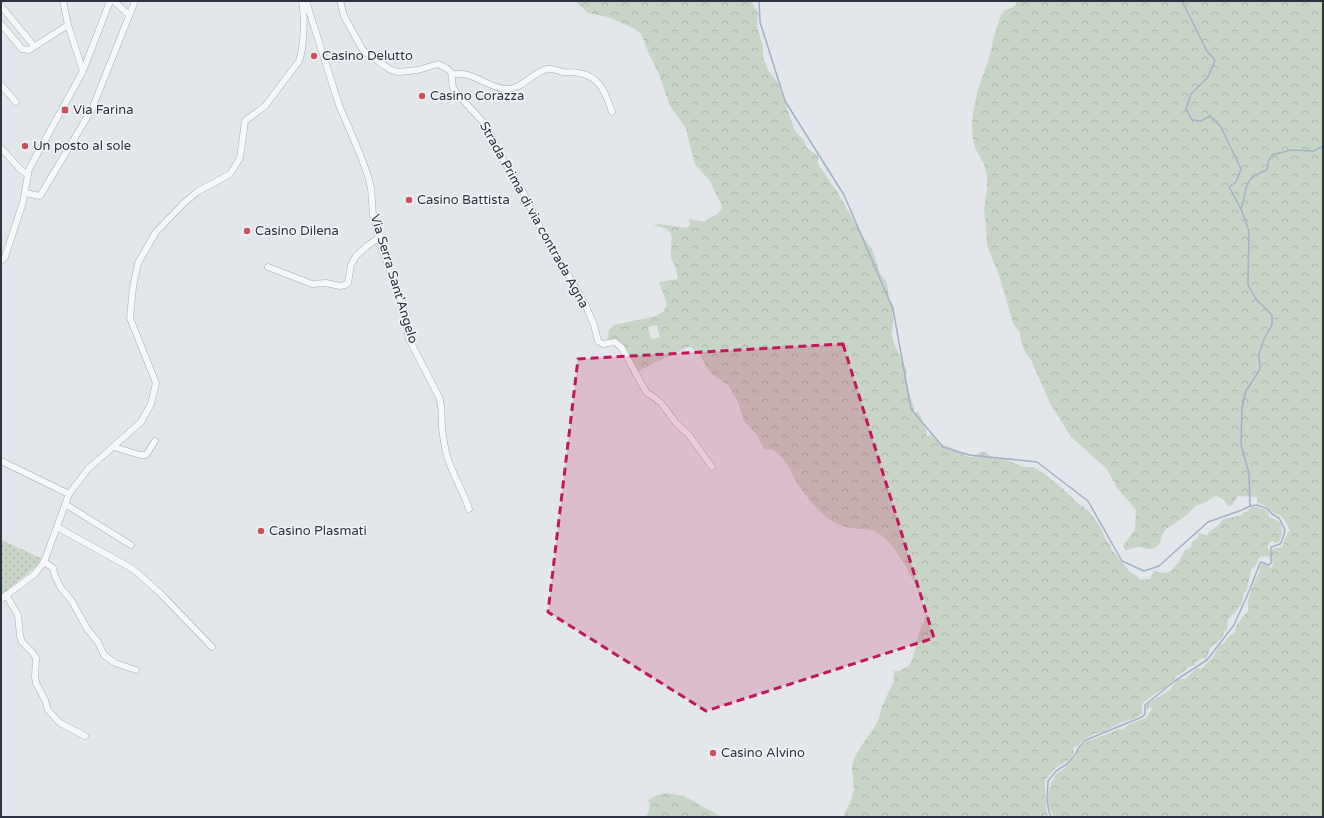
<svg xmlns="http://www.w3.org/2000/svg" width="1324" height="818" font-family="'Varela Round',sans-serif">
	<style>
		.forest { fill: url(#forest-crowns); fill-rule: evenodd }
		.garden { fill: url(#garden-dots) }
		.lines { fill: none; stroke-linecap: round; stroke-linejoin: round }
		.stream { stroke: #a1b1c7; stroke-width: 1.5 }
		.minor-casing { stroke: #a8adb4; stroke-width: 7 }
		.minor { stroke: #f6f7f9; stroke-width: 6 }
		.marked { fill: #c2185b; fill-opacity: 0.2; stroke: #c2185b; stroke-width: 3; stroke-dasharray: 8 5; stroke-linejoin: round }
		.poi-dot { fill: #c5525c; stroke: #f3f5f8; stroke-width: 1.5 }
		.labels { text-anchor: middle; dominant-baseline: central; stroke-width: 3; stroke-linejoin: round; paint-order: stroke }
		.poi-label { font-size: 13px; fill: #2c3341; stroke: #f3f5f8; text-anchor: start }
		.street-label { font-size: 13px; fill: #2c3341; stroke: #f3f5f8 }
	</style>
	<defs>
		<pattern id="forest-crowns" width="20" height="18" patternUnits="userSpaceOnUse"><rect width="20" height="18" fill="#c8d4c5"/><path d="M2 6a3 3 0 1 1 6 0M12 15a3 3 0 1 1 6 0" fill="none" stroke="#acb6aa"/></pattern>
		<pattern id="garden-dots" width="8" height="8" patternUnits="userSpaceOnUse"><rect width="8" height="8" fill="#c8d4c5"/><path d="M2 2h.1M6 6h.1" fill="none" stroke="#acb6aa" stroke-width="1.8" stroke-linecap="round"/></pattern>
	</defs>
	<rect width="100%" height="100%" fill="#e3e6ea"/>
	<g class="forest">
		<path d="M575 1H751L758 13 757 26 763 47V57L768 70 778 83 795 131 804 140 806 147 818 156V164L838 193 861 234 872 249 880 273 887 283 889 298 894 308 892 336 893 341 907 371 905 381 914 407 913 415 917 412 919 413 926 430 927 437 931 435 939 443 952 448 968 457H972L983 451 991 457 1004 459 1024 467H1033L1046 475 1061 487 1081 506 1084 507 1085 509 1088 510 1100 526 1106 540 1111 546V549L1130 572 1136 575 1140 580 1150 579 1154 571 1163 573 1170 572 1179 562 1184 551 1191 547V543L1198 538 1199 535 1198 533 1208 535V533L1221 523 1223 519 1243 515V512H1246L1252 507H1258L1260 509 1267 510 1269 514 1268 516 1281 523C1281 530 1284 538 1277 543L1274 542 1272 540 1267 546 1270 552V557L1266 556 1263 557 1261 556 1258 560 1255 567 1252 568 1246 592H1244L1241 605 1238 607 1237 610 1234 613 1231 617 1228 619 1227 630 1224 632 1222 638 1210 648 1207 658 1204 659 1202 658 1195 663V665C1187 665 1184 674 1176 676 1173 686 1144 698 1142 705 1141 707 1143 711 1142 714L1134 719 1120 723 1104 732 1093 734 1080 743 1078 746 1073 747 1074 754 1069 760 1054 769 1045 780 1046 808 1048 817H843L851 800 854 790 852 767 854 759 862 745 874 728 879 718 883 704 894 681V671H900L906 667H908C915 658 915 646 918 636 920 626 928 619 926 607 924 600 920 594 917 588 907 569 894 540 874 531 869 529 864 529 859 529 847 528 834 525 825 516 817 509 808 499 801 489 792 477 788 459 773 450 770 449 767 450 764 449L756 434 744 421 738 402 728 385 713 375 709 371 699 354 691 347H688L634 373 619 347 607 342 609 330 614 325 656 316 664 311 667 304 659 282 678 279C677 275 677 270 675 266 674 263 672 261 671 257 670 239 679 228 653 226L659 224 687 228 690 225 689 219 705 222 710 217C716 217 721 212 722 206L710 181 695 164 691 150 686 128 670 106 659 74 649 54 641 34 635 29 620 22 608 17 588 13ZM657 325 660 338 651 339 648 327Z"/>
		<path d="M1017 1H1323V817H1054L1049 808 1047 799 1051 783 1054 779 1055 775 1065 768 1071 760 1076 757 1077 751 1081 746 1088 741 1120 729 1123 730 1128 725 1146 718 1152 708 1151 707 1146 710 1147 704 1170 690 1176 680 1179 679H1185L1197 668 1201 669 1213 657 1219 646 1224 643 1229 636 1235 632 1237 624 1248 611C1248 609 1248 606 1248 604 1248 597 1256 577 1260 571L1259 566 1260 564 1263 563 1271 568 1273 564 1271 559 1272 549 1282 547 1287 534 1290 531C1287 523 1283 514 1273 513 1269 508 1264 504 1258 503L1257 497 1238 496 1231 506H1228L1224 500 1217 496 1213 497 1206 502 1195 506 1187 515 1166 529 1162 535 1160 543 1155 548 1150 549 1138 547 1131 549 1125 550 1123 546 1135 530 1136 510 1118 489 1106 468 1071 437 1050 403 1031 360 1026 354 1021 341 1020 333 1013 323 1000 278 987 245 986 223 984 210 987 189V176L984 164 976 150 973 139 972 128 973 113 978 89 989 59 993 40 1001 15 1005 10 1014 7Z"/>
		<path d="M666 793 684 796 722 817H647L650 806 648 800 657 795Z"/>
	</g>
	<path class="garden" d="M1 540 41 558 38 565 1 595Z"/>
	<g class="lines">
		<g class="stream">
			<path d="M759 1 760 22 785 101 844 195 893 309 911 409 943 447 969 455 1037 462 1088 501 1122 561 1144 571 1159 566 1208 522 1242 510 1250 506 1257 505 1268 509 1272 514 1279 518 1285 530 1282 541 1280 544 1271 547V563L1269 565 1261 562 1260 563 1250 589 1234 625 1207 660 1176 680 1145 705V714L1142 717 1086 740 1079 747 1075 755 1067 764 1056 771 1048 781 1047 801 1049 812 1051 817"/>
			<path d="M1182 1 1207 51 1215 60 1208 77 1191 94 1186 109 1192 120 1201 121 1210 116 1221 127 1241 169 1236 182 1229 187 1241 209 1249 231 1248 285 1256 299 1272 315V325L1264 339 1259 354 1260 369 1246 391 1242 407 1241 445 1249 473 1250 506"/>
			<path d="M1241 209C1245 200 1244 184 1252 178 1256 174 1262 172 1267 170L1268 162 1272 155 1291 150 1314 151 1323 146"/>
		</g>
		<g class="minor-casing">
			<g id="minor">
				<path d="M63 1 68 25 83 71"/>
				<path d="M114 1 129 15"/>
				<path d="M306 1 339 105 360 154 368 176 371 188 373 215 382 249 402 302 409 339 439 397C443 408 441 416 442 428 443 436 444 444 446 452 451 473 463 490 469 509"/>
				<path d="M340 1 344 16 361 47 365 52 385 66 391 70 399 72 418 70 438 64 446 68 451 72 453 88 458 95 486 125 500 155 523 192 548 244 570 278 586 306 594 325 598 341 603 344 615 342 622 348 646 392 655 398 661 403 676 423 689 435 712 467"/>
				<path d="M1 6 34 46"/>
				<path d="M1 24 22 49 29 50 68 25"/>
				<path d="M452 75C469 69 487 87 505 89 519 90 528 78 540 72 549 66 554 70 563 72 568 72 573 72 579 73 600 76 606 94 612 112"/>
				<path d="M1 85 16 102"/>
				<path d="M1 148 20 169 28 175"/>
				<path d="M25 193 40 196 92 109 135 1"/>
				<path d="M1 261 5 257 23 202 29 169 83 71 110 1"/>
				<path d="M268 267 312 284 326 283 340 286 345 285 348 283 351 265 356 256 367 246 380 237"/>
				<path d="M114 447 140 455H146L155 441"/>
				<path d="M1 461 69 494 44 562 35 574 1 599"/>
				<path d="M69 494 88 469 141 422 151 404 156 383 130 318 133 287 138 263 156 232 184 203 197 192 230 174 240 158 245 121 265 106 299 61C304 48 305 16 302 1"/>
				<path d="M65 504 131 545"/>
				<path d="M57 527 133 569 160 593 212 647"/>
				<path d="M44 562 53 568 55 576 61 588 71 600 88 630 98 642 104 655 115 663 136 670"/>
				<path d="M6 595 18 615 20 636 22 642 33 653 36 658 35 677 36 683 45 700 48 710 60 723 85 736"/>
			</g>
		</g>
		<use href="#minor" class="minor"/>
	</g>
	<path class="marked" d="M843 344 934 638 706 711 548 612 578 359Z"/>
	<g class="poi-dot">
		<circle cx="314" cy="56" r="4"/>
		<circle cx="422" cy="96" r="4"/>
		<rect x="61" y="106" width="8" height="8" rx="2"/>
		<circle cx="25" cy="146" r="4"/>
		<circle cx="409" cy="200" r="4"/>
		<circle cx="247" cy="231" r="4"/>
		<circle cx="261" cy="531" r="4"/>
		<circle cx="713" cy="753" r="4"/>
	</g>
	<g class="labels">
		<g class="poi-label">
			<text x="322" y="56">Casino Delutto</text>
			<text x="430" y="96">Casino Corazza</text>
			<text x="73" y="110">Via Farina</text>
			<text x="33" y="146">Un posto al sole</text>
			<text x="417" y="200">Casino Battista</text>
			<text x="255" y="231">Casino Dilena</text>
			<text x="269" y="531">Casino Plasmati</text>
			<text x="721" y="753">Casino Alvino</text>
		</g>
		<g class="street-label">
			<text transform="translate(534 215) rotate(61)">Strada Prima di via contrada Agna</text>
			<text transform="translate(394 279) rotate(73)">Via Serra Sant'Angelo</text>
		</g>
	</g>
	<rect width="1324" height="818" fill="none" stroke="#2c3341" stroke-width="4"/>
</svg>
